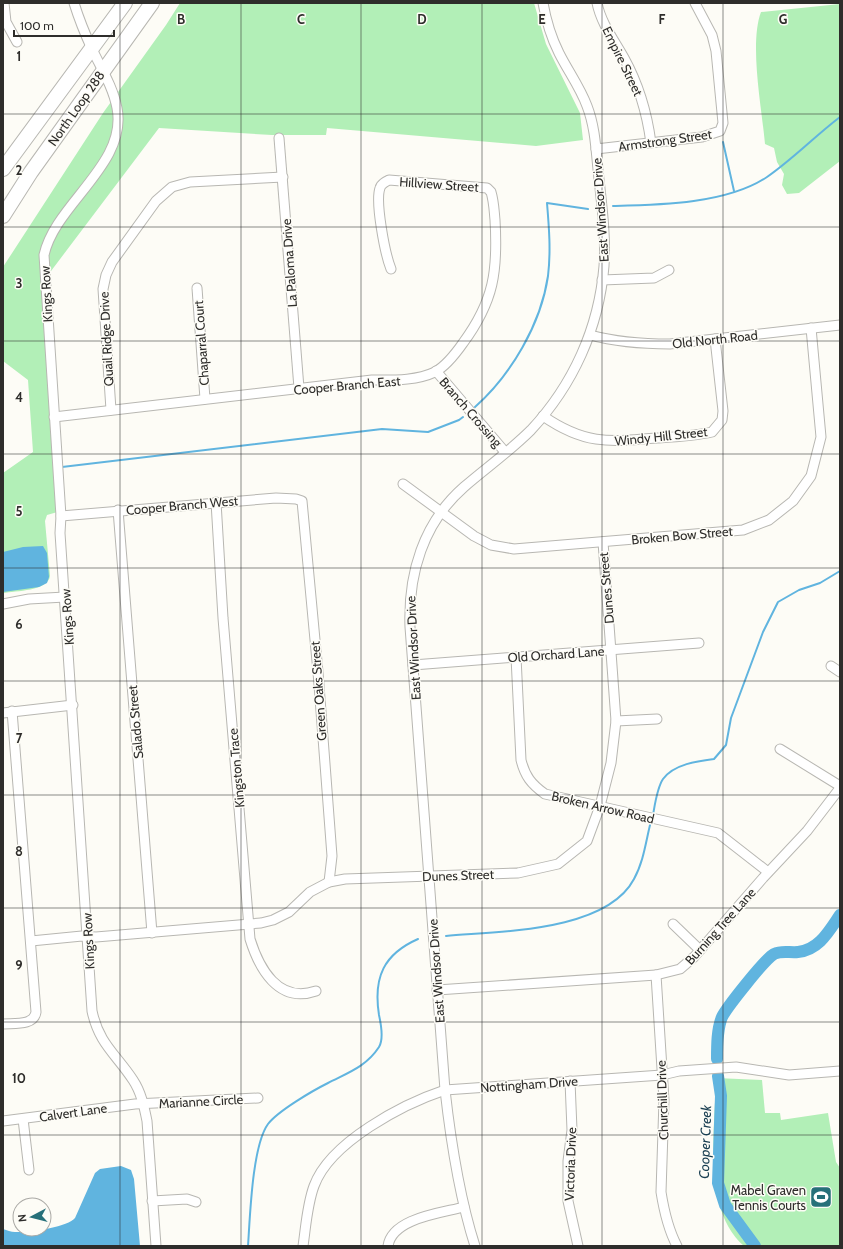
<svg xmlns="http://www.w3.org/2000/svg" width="843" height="1249" font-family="Cabin,sans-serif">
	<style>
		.green { fill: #b2efb7 }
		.water { fill: #60b4df }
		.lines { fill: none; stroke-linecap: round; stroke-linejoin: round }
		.stream { stroke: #60b4df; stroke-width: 2 }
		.river { stroke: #60b4df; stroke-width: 12 }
		.minor-casing { stroke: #b8b7b2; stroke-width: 11 }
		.highway-casing { stroke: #b8b7b2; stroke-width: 16 }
		.minor { stroke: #fff; stroke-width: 9 }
		.highway { stroke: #fff; stroke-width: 14 }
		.grid { fill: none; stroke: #2e2d2b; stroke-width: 1; stroke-opacity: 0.55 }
		.labels { text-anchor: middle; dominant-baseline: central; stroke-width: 3; stroke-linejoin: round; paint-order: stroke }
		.street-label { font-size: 13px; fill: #2e2d2b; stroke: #fdfcf6 }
		.poi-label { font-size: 13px; fill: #2e2d2b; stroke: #fdfcf6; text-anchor: end }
		.water-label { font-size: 14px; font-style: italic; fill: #193e51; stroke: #fdfcf6 }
		.grid-label { font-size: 13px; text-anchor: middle; font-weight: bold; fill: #2e2d2b; stroke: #fdfcf6; stroke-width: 3; stroke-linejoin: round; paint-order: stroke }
	</style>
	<rect width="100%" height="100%" fill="#fdfcf6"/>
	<g class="green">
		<path d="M180 3H534L546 44 580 113 583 140 536 146 327 128 326 135H272L159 128 45 279 61 511 47 515 45 521 50 576C48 591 16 591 3 593V473L33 452 28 380 3 361V267L103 113 166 25Z"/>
		<path d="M840 4V161L799 193 787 194 782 185 784 174 777 162 774 148 765 144C762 109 749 44 761 12Z"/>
		<path d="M716 1078 762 1080 765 1113H780L781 1120 828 1113 836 1162 840 1168V1246H744C702 1210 715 1129 716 1078Z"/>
	</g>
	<g class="water">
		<path d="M43 546 47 553 49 577 47 583 39 587 3 592V552L23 547Z"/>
		<path d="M121 1166 131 1170 134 1179 140 1246H3V1229C7 1230 11 1232 15 1232 27 1233 68 1227 75 1218L95 1173 100 1169Z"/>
	</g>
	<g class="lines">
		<g class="stream">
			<path d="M723 142 734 191"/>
			<path d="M613 206C659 205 727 204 767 177 793 159 815 136 840 117"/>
			<path d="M475 407C511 375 541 324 548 276 551 251 549 227 547 203L588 209"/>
			<path d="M62 467 382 429 428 432 459 420 463 417"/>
			<path d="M653 815C655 804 657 788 663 779 674 764 698 761 714 759L726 745 731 718 763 632 778 602 799 590 820 583 840 571"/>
			<path d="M446 936C499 931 606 932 634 879 644 861 646 840 651 821"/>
			<path d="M248 1246C250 1218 252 1146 268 1124 278 1111 312 1091 328 1083 347 1073 366 1067 379 1047 384 1039 381 1024 379 1015 373 977 384 954 418 939"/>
		</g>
		<g class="river">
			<path d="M717 1059C717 1046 717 1029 722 1017 727 1007 765 959 774 954 782 950 790 953 798 952 819 950 829 931 840 915"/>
			<path d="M718 1076 721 1096 718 1183 725 1205 755 1246"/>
		</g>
		<g class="minor-casing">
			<g id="minor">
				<path d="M4 3 6 22 17 42"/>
				<path d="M74 3C79 19 85 34 92 49 101 68 113 87 117 108 128 164 55 204 44 255L61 516 60 533 92 1011C99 1044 116 1054 133 1080 141 1092 144 1106 147 1121L156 1246"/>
				<path d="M597 3C601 23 614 40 624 58 639 85 647 113 651 143"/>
				<path d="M279 138 299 388"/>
				<path d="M596 149 702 137 720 131 723 123 716 51 712 35 695 3"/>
				<path d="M602 280 654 278 669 270"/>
				<path d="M197 288 205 399"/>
				<path d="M590 335C616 342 643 344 670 344L840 325"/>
				<path d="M436 371 505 452"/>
				<path d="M111 410 103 289 106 275 112 262 156 201 172 187 190 182 283 177"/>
				<path d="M543 416C585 445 609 442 657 438 675 437 695 436 712 432L722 420 723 411 715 339"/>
				<path d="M54 417 372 380C393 380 416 381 435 372 446 366 456 353 463 343 494 301 498 271 495 220 494 210 494 202 491 192L487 188 389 180C385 182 381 184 380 188 375 202 385 254 391 269"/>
				<path d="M403 484 474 536 491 545 514 549 743 530 769 520 793 501 811 476 821 437 811 328"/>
				<path d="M216 502 223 618 250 939C259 968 278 1004 316 991"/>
				<path d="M118 510 152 933"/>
				<path d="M61 516 276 498 296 499 302 501 318 672 332 856 329 882"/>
				<path d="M3 604 29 599 65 597"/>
				<path d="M516 657 521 760C525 776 531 784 545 794L718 833 768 872"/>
				<path d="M413 665 699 643"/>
				<path d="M831 666 840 672"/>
				<path d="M3 713 73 705"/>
				<path d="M616 721 657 719"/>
				<path d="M780 749 840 786"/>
				<path d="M673 924 700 950"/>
				<path d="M31 941 82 936 96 937 261 923 273 920 289 912 310 892 329 882 345 879 518 873 558 864 587 841 600 806 611 763 616 721 603 542"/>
				<path d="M656 975 664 1100 661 1192C664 1211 668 1229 677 1246"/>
				<path d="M437 990 656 975 680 969 694 957 763 878 807 831 840 788"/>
				<path d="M3 1024C14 1023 34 1026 36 1012L12 711"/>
				<path d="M570 1081 572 1130 568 1161V1201L578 1246"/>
				<path d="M23 1119 29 1170"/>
				<path d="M3 1121 135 1104 258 1098"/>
				<path d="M152 1201 187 1199 196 1202"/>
				<path d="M303 1246C306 1226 307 1205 314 1186 330 1142 403 1104 445 1090L662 1075 679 1071 736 1067 789 1075 840 1071"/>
				<path d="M388 1246C392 1218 442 1213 464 1207"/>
				<path d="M475 1246C459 1196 451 1143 445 1090L410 627C408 574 423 523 464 487 486 468 510 451 531 430 573 385 599 328 604 266 606 237 602 207 599 179 596 154 596 129 587 106 580 87 568 71 559 53 551 37 546 20 543 3"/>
			</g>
		</g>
		<g class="highway-casing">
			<g id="highway">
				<path d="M3 169 125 3"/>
				<path d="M3 216 31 172 152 3"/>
			</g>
		</g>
		<use href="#minor" class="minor"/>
		<use href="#highway" class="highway"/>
	</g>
	<path class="grid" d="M120 3V1246M241 3V1246M361 3V1246M482 3V1246M602 3V1246M723 3V1246M3 114H840M3 227H840M3 341H840M3 454H840M3 568H840M3 681H840M3 795H840M3 908H840M3 1022H840M3 1135H840"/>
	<defs>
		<g id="stadium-square" transform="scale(1.15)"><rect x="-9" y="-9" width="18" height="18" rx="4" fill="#277079" stroke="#fdfcf6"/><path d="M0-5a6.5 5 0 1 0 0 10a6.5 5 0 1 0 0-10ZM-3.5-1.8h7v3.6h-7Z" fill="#fff"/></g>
	</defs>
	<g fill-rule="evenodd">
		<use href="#stadium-square" x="821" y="1197"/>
	</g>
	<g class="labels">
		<g class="street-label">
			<text transform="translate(623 61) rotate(64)">Empire Street</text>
			<text transform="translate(76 108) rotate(-55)">North Loop 288</text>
			<text transform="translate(665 140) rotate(-8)">Armstrong Street</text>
			<text transform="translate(439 184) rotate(4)">Hillview Street</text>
			<text transform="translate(600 210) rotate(-94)">East Windsor Drive</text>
			<text transform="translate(289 263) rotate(-94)">La Paloma Drive</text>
			<text transform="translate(46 294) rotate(-93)">Kings Row</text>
			<text transform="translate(106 339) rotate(-93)">Quail Ridge Drive</text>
			<text transform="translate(715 339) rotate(-6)">Old North Road</text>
			<text transform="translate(201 343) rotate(-94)">Chaparral Court</text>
			<text transform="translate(347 385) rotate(-5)">Cooper Branch East</text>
			<text transform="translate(471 412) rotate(49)">Branch Crossing</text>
			<text transform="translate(661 436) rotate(-6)">Windy Hill Street</text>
			<text transform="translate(182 505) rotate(-5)">Cooper Branch West</text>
			<text transform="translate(682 535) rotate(-5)">Broken Bow Street</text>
			<text transform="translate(606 588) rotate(-95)">Dunes Street</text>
			<text transform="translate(67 617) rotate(-94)">Kings Row</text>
			<text transform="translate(413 648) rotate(-93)">East Windsor Drive</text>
			<text transform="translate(556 654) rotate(-4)">Old Orchard Lane</text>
			<text transform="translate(318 691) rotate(-94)">Green Oaks Street</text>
			<text transform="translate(135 722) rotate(-95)">Salado Street</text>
			<text transform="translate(236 768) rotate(-95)">Kingston Trace</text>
			<text transform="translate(603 807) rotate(13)">Broken Arrow Road</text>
			<text transform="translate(458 875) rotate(-2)">Dunes Street</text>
			<text transform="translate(720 926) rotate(-48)">Burning Tree Lane</text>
			<text transform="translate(88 941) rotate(-93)">Kings Row</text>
			<text transform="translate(436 971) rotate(-94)">East Windsor Drive</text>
			<text transform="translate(529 1084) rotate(-4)">Nottingham Drive</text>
			<text transform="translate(662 1100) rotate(-92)">Churchill Drive</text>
			<text transform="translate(201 1101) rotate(-3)">Marianne Circle</text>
			<text transform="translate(73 1112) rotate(-8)">Calvert Lane</text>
			<text transform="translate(570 1164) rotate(-88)">Victoria Drive</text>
		</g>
		<g class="poi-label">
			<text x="806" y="1190">Mabel Graven<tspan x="806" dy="15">Tennis Courts</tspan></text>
		</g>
		<g class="water-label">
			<text transform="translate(705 1142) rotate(-88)">Cooper Creek</text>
		</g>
	</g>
	<g class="grid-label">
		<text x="181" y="24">B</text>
		<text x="301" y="24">C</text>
		<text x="422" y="24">D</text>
		<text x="542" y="24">E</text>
		<text x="662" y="24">F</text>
		<text x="783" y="24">G</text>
		<text x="19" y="61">1</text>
		<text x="19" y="175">2</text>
		<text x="19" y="288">3</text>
		<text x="19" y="402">4</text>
		<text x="19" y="516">5</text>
		<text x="19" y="629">6</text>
		<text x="19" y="743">7</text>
		<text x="19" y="856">8</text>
		<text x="19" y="970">9</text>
		<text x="19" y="1083">10</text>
	</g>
	<rect width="843" height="1249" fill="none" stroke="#2e2d2b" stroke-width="8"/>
	<g transform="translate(32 1217) rotate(263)"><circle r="19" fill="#fdfcf6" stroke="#aaa9a5"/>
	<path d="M0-3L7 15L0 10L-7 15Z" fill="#277079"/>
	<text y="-6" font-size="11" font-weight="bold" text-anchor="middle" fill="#2e2d2b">N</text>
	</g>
	<path d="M14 30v6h100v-6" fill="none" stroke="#2e2d2b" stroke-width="2"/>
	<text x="20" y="30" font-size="12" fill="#2e2d2b" stroke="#fdfcf6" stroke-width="3" paint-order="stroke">100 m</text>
</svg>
